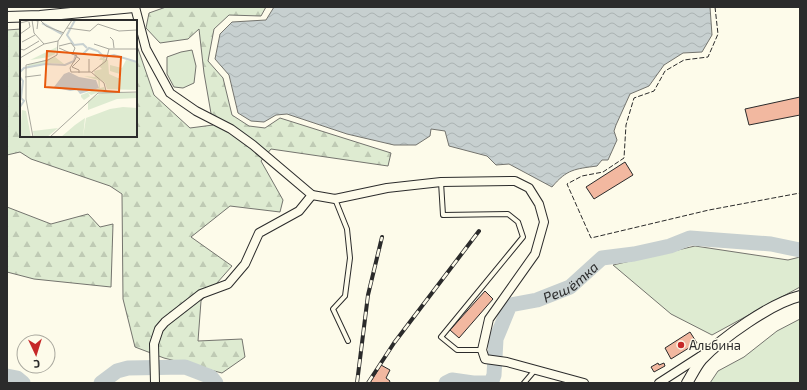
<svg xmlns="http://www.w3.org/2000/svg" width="807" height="390" font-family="'Exo 2',sans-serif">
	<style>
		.green { fill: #deebd1; stroke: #74746e }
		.forest { fill: url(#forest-firs); stroke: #74746e }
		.water { fill: url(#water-waves); stroke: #74746e }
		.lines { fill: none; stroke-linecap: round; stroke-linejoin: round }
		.river { stroke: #c7d0d0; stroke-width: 15 }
		.building { fill: #f2b8a0; stroke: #2b2b2b }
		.service-casing { stroke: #2b2b2b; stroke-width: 6 }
		.minor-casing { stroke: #2b2b2b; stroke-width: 10 }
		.tertiary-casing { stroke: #2b2b2b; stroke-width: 12 }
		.service { stroke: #fdfbea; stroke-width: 4 }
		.minor { stroke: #fdfbea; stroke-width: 8 }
		.tertiary { stroke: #fdfbea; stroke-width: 10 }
		.rail-casing { stroke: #2b2b2b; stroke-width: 4 }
		.rail { stroke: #fdfbea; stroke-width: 2.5; stroke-dasharray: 8; stroke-linecap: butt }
		.fence { stroke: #2b2b2b; stroke-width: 1; stroke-dasharray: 5 2; stroke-linecap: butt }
		.poi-dot { fill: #c62828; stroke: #fdfbea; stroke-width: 1.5 }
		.labels { text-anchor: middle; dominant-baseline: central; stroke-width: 3; stroke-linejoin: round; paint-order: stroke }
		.poi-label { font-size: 13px; fill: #2b2b2b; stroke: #fdfbea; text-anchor: start }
		.water-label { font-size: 14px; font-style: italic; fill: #2b2b2b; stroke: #fdfbea }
		.inset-river { fill: none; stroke: #c7d0d0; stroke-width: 2 }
		.inset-road { fill: none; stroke: #a9a89e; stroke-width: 1 }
		.view { fill: #e8590c; fill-opacity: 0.15; stroke: #e8590c; stroke-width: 2 }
		.inset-edge { fill: none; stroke: #2b2b2b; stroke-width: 2 }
	</style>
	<defs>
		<pattern id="forest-firs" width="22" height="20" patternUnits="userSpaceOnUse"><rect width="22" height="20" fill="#deebd1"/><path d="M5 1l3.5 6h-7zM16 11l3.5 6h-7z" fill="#bfcab4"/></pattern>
		<pattern id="water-waves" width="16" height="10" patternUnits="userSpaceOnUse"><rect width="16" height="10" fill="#c7d0d0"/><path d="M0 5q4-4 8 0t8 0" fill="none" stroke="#abb3b3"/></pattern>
	</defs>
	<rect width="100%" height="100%" fill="#fdfbea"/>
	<g class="green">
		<path d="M192 50 196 66 194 83 183 88 174 87 167 74V57L181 52Z"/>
		<path d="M695 246 788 260 800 257V287L712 335 671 314 613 265Z"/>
		<path d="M800 319V383H710L718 371 744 357 777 331Z"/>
	</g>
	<g class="forest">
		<path d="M166 7H266L261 16 229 15 214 29 208 61 223 78 232 115 249 126 265 128 280 118 391 153 388 166 271 149 261 161 283 200 280 212 230 206 191 237 232 266 201 301 198 341 242 339 245 357 222 373 164 358 135 347 123 299 122 194 110 186 31 159 20 152 7 155V30L21 29V136H136V43L154 95 190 128 213 125 204 73 199 29 188 39 160 43 146 28 149 13Z"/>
		<path d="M7 207 51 224 88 214 100 227 113 224 111 287 34 279 7 272Z"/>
	</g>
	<path class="water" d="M274 7H710L712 35 702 52 683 53 664 65 649 86 630 94 616 125 614 131 617 140 608 160H602L597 166C575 169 567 169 552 187L509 164 496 165 487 156 449 146 445 131 431 129 430 136 416 145H394L347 134 287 114 276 115 264 122 251 121 238 113 229 75 215 59 220 34 232 22 266 20Z"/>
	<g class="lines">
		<g class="river">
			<path d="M7 376 17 378 23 383"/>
			<path d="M101 383 117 371 128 368 185 367 211 377 216 383"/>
			<path id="s1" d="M446 383 452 380 473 383H491L494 375 496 339 510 305 537 300 570 287 602 258 634 254 670 246 690 238 771 244 800 250"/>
		</g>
	</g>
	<g class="building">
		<path d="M800 97V115L749 125 745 109Z"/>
		<path d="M625 162 633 175 594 199 586 187Z"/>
		<path d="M485 291 493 299 459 338 450 330Z"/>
		<path d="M690 332 697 343 671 359 665 348Z"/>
		<path d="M658 363 659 365 664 363 665 366 654 372 651 367Z"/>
		<path d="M381 365 390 370 386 378 390 381 389 383H370Z"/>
	</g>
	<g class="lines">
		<g class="service-casing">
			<g id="service">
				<path d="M441 182 443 215 508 214 518 222 523 237 441 337 457 350H482"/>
				<path d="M335 199 347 229 350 258 345 296 333 309 348 341"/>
				<path d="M524 383 535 370"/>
			</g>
		</g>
		<g class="minor-casing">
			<g id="minor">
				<path d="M135 7 146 49 170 93 196 111 231 129 253 145 312 195 335 199 387 188 441 182 515 181 529 188 539 204 544 222 535 254 489 319 482 350 485 359 507 362 584 383"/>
				<path d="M155 383 154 344 159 329 165 322 201 294 228 284 245 264 259 233 299 211 312 195"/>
				<path d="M659 383 704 354"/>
			</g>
		</g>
		<g class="tertiary-casing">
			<g id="tertiary">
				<path d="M7 17 40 16 134 7"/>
				<path d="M687 383C692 375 696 366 702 359 722 338 771 303 800 296"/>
			</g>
		</g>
		<use href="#service" class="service"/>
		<use href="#minor" class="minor"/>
		<use href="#tertiary" class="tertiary"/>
		<g class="rail-casing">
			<g id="rail">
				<path d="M357 383 368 295 382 237"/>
				<path d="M368 383 394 343 479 231"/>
			</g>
		</g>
		<use href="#rail" class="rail"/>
		<path class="fence" d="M715 7 718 34 708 57 684 60 665 71 654 91 634 98 626 125 624 158 603 172 582 176 567 184 591 238 709 210 800 193"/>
	</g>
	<circle class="poi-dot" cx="681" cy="345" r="4"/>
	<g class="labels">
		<g class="poi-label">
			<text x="689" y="345">Альбина</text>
		</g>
		<g class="water-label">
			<text stroke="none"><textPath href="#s1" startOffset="193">Решётка</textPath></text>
		</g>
	</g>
	<g transform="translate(20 20)">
		<rect width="117" height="117" fill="#fdfbea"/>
		<path d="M37 27 35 34 29 37 10 40ZM35 37 44 44 28 43 7 47 8 45Z" fill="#deebd1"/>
		<path d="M81 37 88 40 89 54 98 58H101L100 54 90 51V45L102 48 106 40 117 42V70L87 69 85 63 80 59V68L84 67 85 70 71 75 68 73 70 76 64 80 61 77V75L79 68 78 60 64 56 75 57 74 51 82 49 79 46 82 43 83 40H79ZM90 71 117 73V78L97 79 68 90V81L79 74ZM103 87 117 88V117H63L66 98 90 89ZM2 90 6 91 11 117H0ZM65 98 63 117H41L55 105ZM38 108 27 117H14L13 111Z" fill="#deebd1"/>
		<path d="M49 52 59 57 76 60 79 68 60 74 57 70 50 71 34 67 44 54Z" fill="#c7d0d0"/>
		<path class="inset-river" d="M55 0 47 15 54 25 63 24 67 28M22 3 42 14M0 52 4 48 25 44 45 45 54 41 56 34H63L69 28 78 31 84 37 94 35 117 42M0 57 3 61 1 78 4 81 0 87"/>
		<path class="inset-road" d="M12 0 14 13 24 24M13 0 18 1 17 9M20 0 26 6 44 13M0 3 12 0M47 8 70 11 78 4 99 11 117 10M0 14 10 7 9 2M90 17 93 20 94 28M2 22 15 15M74 24 89 29H117M39 26 51 23 55 28 52 35M39 28 57 36 50 48 51 52H71L84 63 86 71M0 29 4 30 19 21M57 37 60 39 52 47 59 50V53M0 38 24 24 38 21M69 39V52M72 52 86 41 89 29M5 57 21 55M13 117 6 79V45L28 40 37 35 38 21 52 0M30 117 78 73 117 72"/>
		<path class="view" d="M27 31 101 37 99 72 25 67Z"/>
		<rect width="117" height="117" class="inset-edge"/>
	</g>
	<rect width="807" height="390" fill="none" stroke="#2b2b2b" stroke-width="16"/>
	<g transform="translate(36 354) rotate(176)"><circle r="19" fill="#fdfbea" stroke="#a9a89e"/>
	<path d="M0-3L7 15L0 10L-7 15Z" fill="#c62828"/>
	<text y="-6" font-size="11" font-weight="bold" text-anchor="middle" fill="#2b2b2b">С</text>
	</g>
</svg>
